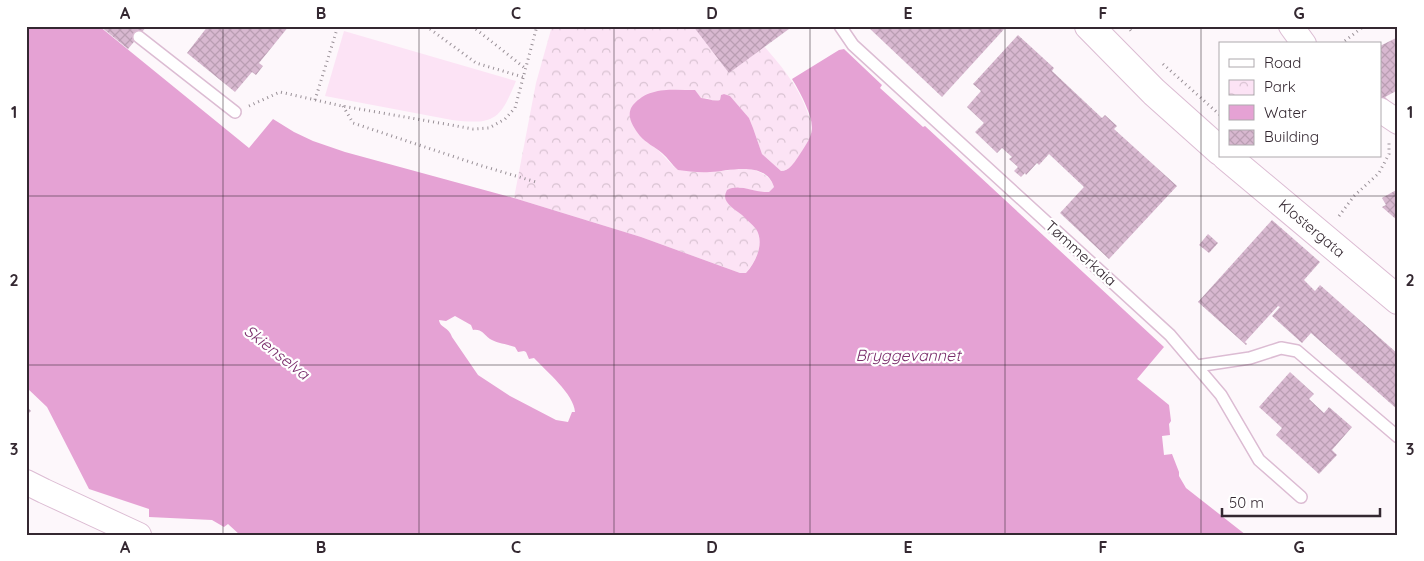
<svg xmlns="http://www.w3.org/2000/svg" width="1424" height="561" font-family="Quicksand,sans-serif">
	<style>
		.grass { fill: #fce3f5 }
		.park { fill: url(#park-crowns) }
		.water { fill: #e5a2d4; fill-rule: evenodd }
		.building { fill: url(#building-cross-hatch) }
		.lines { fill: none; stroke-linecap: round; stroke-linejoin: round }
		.service-casing { stroke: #dcbcd3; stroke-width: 14 }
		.minor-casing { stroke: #dcbcd3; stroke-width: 26 }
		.primary-casing { stroke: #dcbcd3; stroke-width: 30 }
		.path { stroke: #999097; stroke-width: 3; stroke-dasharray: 1 4; stroke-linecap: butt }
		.service { stroke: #fff; stroke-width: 11 }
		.minor { stroke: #fff; stroke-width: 24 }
		.primary { stroke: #fff; stroke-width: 28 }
		.grid { fill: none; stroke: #342831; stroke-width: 1; stroke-opacity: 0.55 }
		.labels { text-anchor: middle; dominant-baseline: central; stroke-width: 4.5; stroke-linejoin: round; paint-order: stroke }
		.street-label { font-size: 15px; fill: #342831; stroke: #fff }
		.water-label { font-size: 16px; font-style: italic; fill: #7a2d6b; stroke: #fff }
		.neatline { fill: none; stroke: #342831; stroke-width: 2 }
		.grid-label { font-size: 16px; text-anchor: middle; font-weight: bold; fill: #342831 }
	</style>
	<defs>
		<pattern id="park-crowns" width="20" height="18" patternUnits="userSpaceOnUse" patternTransform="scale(1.25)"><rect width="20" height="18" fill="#fce3f5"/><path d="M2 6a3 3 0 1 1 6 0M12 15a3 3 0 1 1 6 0" fill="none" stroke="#d9c3d2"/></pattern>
		<pattern id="building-cross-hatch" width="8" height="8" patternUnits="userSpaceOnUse" patternTransform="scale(1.25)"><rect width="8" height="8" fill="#d8b8d0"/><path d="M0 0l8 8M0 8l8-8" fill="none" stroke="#ba9eb3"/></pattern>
	</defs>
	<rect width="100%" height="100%" fill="#fdf7fb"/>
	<path class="grass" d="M344 31 516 81C500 120 494 125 452 120L325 96Z"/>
	<path class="park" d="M552 26H747C769 53 795 77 807 111 809 117 813 123 812 129 811 138 805 147 800 154 796 161 790 171 781 171L762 154 753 128 749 118 730 96 724 94 721 95 720 100 717 101 711 100 707 98H640L630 110 641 137 659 151 674 167C690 168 706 171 722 171 727 171 732 169 738 168 751 167 770 173 774 187L769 192H761L739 187 730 206C738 212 752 221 757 230 765 244 755 262 746 273H740L641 237 514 198 536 83Z"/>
	<path class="water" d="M26 26H99L249 148 273 119 294 132 313 141 345 152 514 198 641 237 740 273H746C756 262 765 243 756 229 752 224 746 219 742 215 737 211 730 207 727 202 724 198 725 194 727 190 740 183 754 193 769 192L774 187C766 160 729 171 710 172 699 173 688 171 678 170 672 165 668 158 662 153 655 147 646 143 640 136 633 127 625 115 633 105 649 86 673 90 695 90L701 98C707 98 714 102 720 100L721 95 724 94 730 96 749 118 753 128 762 154 781 171C789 171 794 163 798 157 803 149 811 139 812 129 813 116 799 90 792 79L839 50 844 49 882 85 880 88 923 127 925 126 1164 347 1137 379 1169 405 1171 421 1169 424 1170 435 1162 436 1164 455 1172 454 1179 472V476L1186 488 1246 535H240L228 524 224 527 212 520 149 517V509L89 489 47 407 26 387ZM455 316 471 325 473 330C482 329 483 334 490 339 496 343 507 344 515 347L518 352 524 351 526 352 529 359 534 358C546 371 574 394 575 412H572L568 422 556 420 510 396 478 375 452 337C449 327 440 328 439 320L446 321Z"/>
	<g class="building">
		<path d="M100 26H147L128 49Z"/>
		<path d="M208 26H289L259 63 263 66 256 75 252 72 235 92 187 53Z"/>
		<path d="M693 26H793L729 73Z"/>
		<path d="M867 26H1007L942 97Z"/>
		<path d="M1018 35 1054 68 1052 71 1102 118 1105 115 1117 126 1114 129 1177 186 1109 259 1060 213 1084 187 1049 154 1039 165 1037 163 1026 175 1025 173 1021 177 1014 171 1018 167 1009 159 1012 157 1002 148 997 153 975 132 984 123 967 107 981 91 973 84Z"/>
		<path d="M1398 37V90L1385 97 1391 103 1380 108V46Z"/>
		<path d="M1398 189V221L1382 207 1386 205 1382 198Z"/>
		<path d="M1272 220 1320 262 1304 280 1315 291 1320 285 1398 354V410L1311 333 1302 343 1272 316 1280 307 1278 306 1245 342 1247 344 1246 345 1198 302Z"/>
		<path d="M1208 234 1218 243 1209 253 1199 245Z"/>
		<path d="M1290 372 1314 394 1309 399 1324 413 1329 407 1352 427 1332 450 1337 455 1319 474 1276 435 1282 428 1259 407Z"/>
		<path d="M26 406 31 411 26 416Z"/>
	</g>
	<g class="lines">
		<g class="service-casing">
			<g id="service">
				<path d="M840 26 853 45 1170 335 1221 395 1259 460 1301 497"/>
				<path d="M139 37 235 112"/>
				<path d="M1197 366 1250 358 1281 348 1297 351 1398 437"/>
			</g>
		</g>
		<g class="minor-casing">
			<g id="minor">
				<path d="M1291 26 1304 44"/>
				<path d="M1380 110 1398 122"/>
				<path d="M26 482 44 491 139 535"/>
			</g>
		</g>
		<g class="primary-casing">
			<g id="primary">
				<path d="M1089 26 1154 92 1220 151"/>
				<path d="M1226 156 1398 300"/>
			</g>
		</g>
		<g class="path">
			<path d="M426 26 476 63 523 77"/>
			<path d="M472 26 526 69"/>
			<path d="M1127 26 1132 32"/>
			<path d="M1341 44 1364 26"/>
			<path d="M1163 64 1220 115"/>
			<path d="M315 100 338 26"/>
			<path d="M249 106 280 92 342 106 451 125 473 129 489 128 505 119 515 108 537 26"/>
			<path d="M343 106 353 123 479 165 536 182"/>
			<path d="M1339 216 1354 196 1379 173 1389 154V140"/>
		</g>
		<use href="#service" class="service"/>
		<use href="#minor" class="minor"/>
		<use href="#primary" class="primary"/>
	</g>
	<path class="grid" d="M223 26V535M419 26V535M614 26V535M810 26V535M1005 26V535M1201 26V535M26 196H1398M26 365H1398"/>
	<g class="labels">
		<g class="street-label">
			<text transform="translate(1312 228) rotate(40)">Klostergata</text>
			<text transform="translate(1081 253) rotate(42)">Tømmerkaia</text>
		</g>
		<g class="water-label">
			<text transform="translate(277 352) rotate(38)">Skienselva</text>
			<text x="908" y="355">Bryggevannet</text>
		</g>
	</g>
	<rect width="1424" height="561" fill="none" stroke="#ffffff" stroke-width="55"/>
	<rect x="1219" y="42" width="162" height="115" fill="#ffffff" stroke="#aea9ad"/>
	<rect x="1229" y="59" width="25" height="8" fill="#ffffff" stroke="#aea9ad"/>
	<text x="1264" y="68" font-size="15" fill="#342831">Road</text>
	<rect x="1229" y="80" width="25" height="15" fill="url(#park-crowns)" stroke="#aea9ad"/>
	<text x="1264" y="92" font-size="15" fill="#342831">Park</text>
	<rect x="1229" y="105" width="25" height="15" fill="#e5a2d4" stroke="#aea9ad"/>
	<text x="1264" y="118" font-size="15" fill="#342831">Water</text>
	<rect x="1229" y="130" width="25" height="15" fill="url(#building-cross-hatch)" stroke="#aea9ad"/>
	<text x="1264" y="142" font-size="15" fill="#342831">Building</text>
	<path d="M1222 508v8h158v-8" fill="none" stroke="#342831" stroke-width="2.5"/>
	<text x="1229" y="508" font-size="15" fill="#342831" stroke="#ffffff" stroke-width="4" paint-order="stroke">50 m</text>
	<rect x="28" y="28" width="1368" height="506" class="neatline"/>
	<g class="grid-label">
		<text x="125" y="19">A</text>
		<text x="321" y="19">B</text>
		<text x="516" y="19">C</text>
		<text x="712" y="19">D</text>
		<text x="908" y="19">E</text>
		<text x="1103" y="19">F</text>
		<text x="1299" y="19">G</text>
		<text x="14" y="118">1</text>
		<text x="1410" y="118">1</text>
		<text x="14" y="286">2</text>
		<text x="1410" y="286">2</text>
		<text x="14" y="455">3</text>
		<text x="1410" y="455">3</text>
		<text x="125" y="553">A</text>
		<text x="321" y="553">B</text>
		<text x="516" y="553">C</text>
		<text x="712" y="553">D</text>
		<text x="908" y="553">E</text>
		<text x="1103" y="553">F</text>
		<text x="1299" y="553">G</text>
	</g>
</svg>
